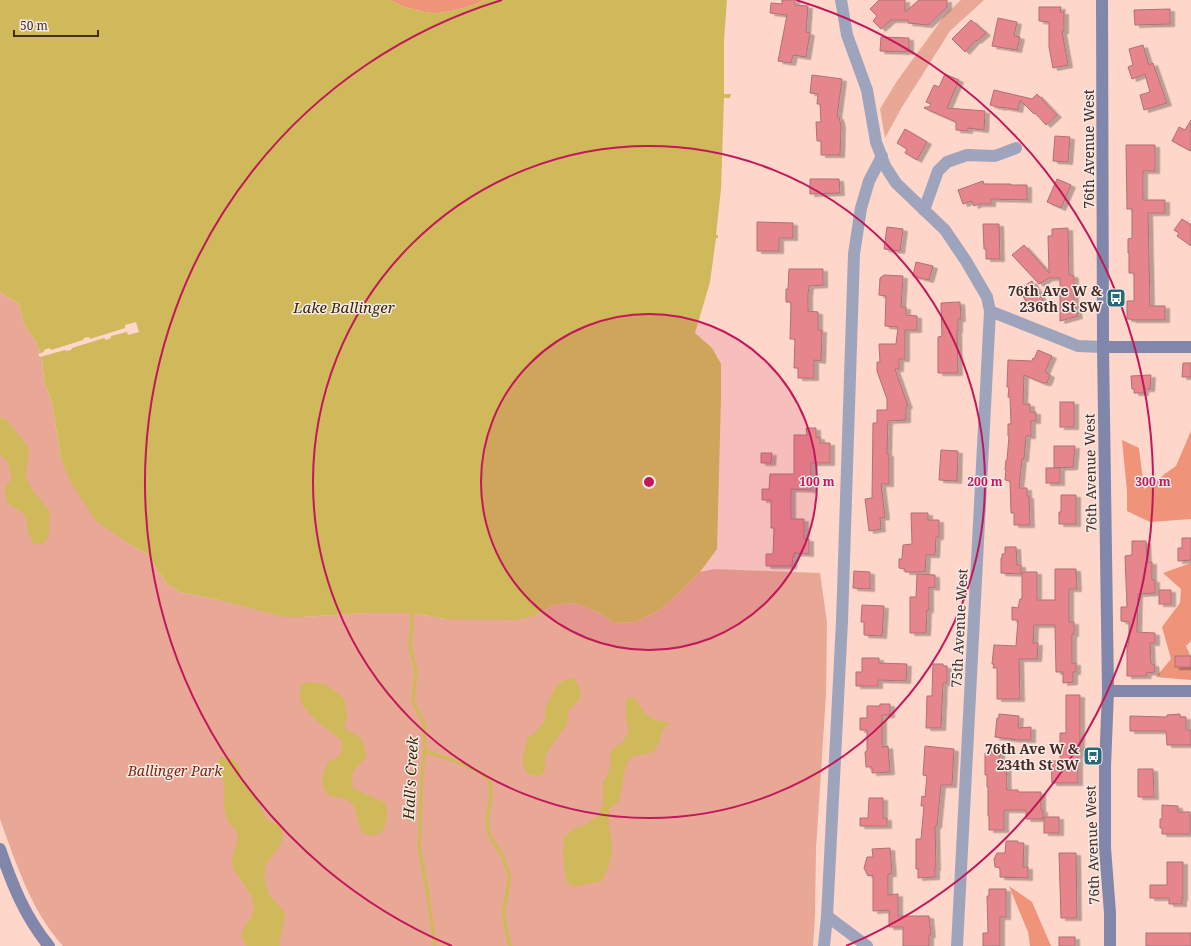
<svg xmlns="http://www.w3.org/2000/svg" width="1191" height="946" font-family="'Noto Serif',serif">
	<style>
		.green { fill: #e9a896 }
		.forest { fill: #ef9379 }
		.water { fill: #d0b95a }
		.pier { fill: #fed6ca }
		.lines { fill: none; stroke-linecap: round; stroke-linejoin: round }
		.stream { stroke: #d0b95a; stroke-width: 3.5 }
		.building { fill: #e6868c; stroke: #af7074; filter: url(#shadow) }
		.street { stroke: #9fa4bd; stroke-width: 12 }
		.secondary { stroke: #8087ab; stroke-width: 12 }
		.ring { fill: none; stroke: #c2185b; stroke-width: 2 }
		.labels { text-anchor: middle; dominant-baseline: central; stroke-width: 3; stroke-linejoin: round; paint-order: stroke }
		.street-label { font-size: 14px; fill: #442b24; stroke: #f8eae6 }
		.poi-label { font-size: 14px; font-weight: bold; fill: #442b24; stroke: #f8eae6; text-anchor: end }
		.park-label { font-size: 14px; font-style: italic; fill: #77260e; stroke: #f8eae6 }
		.water-label { font-size: 15px; font-style: italic; fill: #322900; stroke: #f8eae6 }
		.centre { fill: #c2185b; stroke: #f8eae6; stroke-width: 2 }
		.ring-label { font-size: 12px; text-anchor: middle; font-weight: bold; fill: #c2185b; stroke: #f8eae6; stroke-width: 3; stroke-linejoin: round; paint-order: stroke }
	</style>
	<defs>
		<filter id="shadow"><feDropShadow dx="4.5" dy="2.5" stdDeviation="0" flood-color="#0004"/></filter>
	</defs>
	<rect width="100%" height="100%" fill="#fed6ca"/>
	<g class="green">
		<path d="M961 0H984L950 31 902 107 885 138 880 109 897 81 945 15Z"/>
		<path d="M0 292 19 304 24 324 35 340 42 357 44 381 52 403 61 459 116 534 131 545 146 553 167 584 180 592 303 617 366 613H413L445 619 534 616 554 605 575 603 597 612 614 623 636 622 658 611 679 593 700 572 714 569 820 573 827 622 826 695 816 849 815 915 813 946H63C31 911 16 863 0 819Z"/>
	</g>
	<g class="forest">
		<path d="M391 0H484C474 6 444 14 432 13 421 12 400 7 391 0Z"/>
		<path d="M1191 431V519L1150 522 1127 511V491L1122 440 1139 448 1144 489 1176 466Z"/>
		<path d="M1191 563V641L1186 646 1191 657V680L1156 677 1171 659 1162 627 1180 603 1181 589 1163 573Z"/>
		<path d="M1009 886 1032 902 1051 946H1030L1028 932Z"/>
	</g>
	<g class="water">
		<path d="M0 0H391C400 7 421 12 432 13 444 14 474 6 484 0H727L724 40V94H731L730 98H724L721 189 716 235H718V238H716L710 282 695 333 712 348 721 364V398L717 549 700 572 679 593 658 611 636 622 614 623 597 612 575 603 554 605 534 616 515 620 445 619 413 613H366L303 617H284L219 600 180 592 167 584 146 553 131 545 96 521 70 481 61 459 52 403 44 381 42 357 35 340 24 324 19 304 0 292Z"/>
		<path d="M4 418 15 430 29 448 26 477 32 490 50 511 49 535 43 544H33L27 528V520L23 513 8 504 4 492 7 484 12 480 8 462 0 455V419Z"/>
		<path d="M574 678C585 693 582 700 568 711L567 724 550 748 545 758V766L544 773 537 776 527 773 522 762 527 738 534 734 545 721V708L556 687 564 680Z"/>
		<path d="M308 682C328 683 331 688 345 700L347 719 344 726C347 731 350 732 355 734 364 739 365 747 366 757 355 770 350 769 353 788L385 803C389 813 387 822 383 831L373 836 363 833 359 826 354 806 347 799 331 797C318 784 322 777 328 762 340 757 342 754 342 741 330 731 303 713 300 698 299 694 301 689 302 685Z"/>
		<path d="M632 697C637 700 639 704 642 709 649 719 658 721 670 723 668 725 665 727 663 730 659 737 662 741 655 750 649 756 641 753 634 756 623 762 624 780 621 791 621 795 619 799 618 803L610 808C607 820 610 831 612 843 613 856 608 870 602 881L573 887 566 880 563 856 564 837 572 830 584 825 598 816 603 804V782L608 774 611 763 610 751 624 741 629 729 626 722V699Z"/>
		<path d="M221 757 231 758 239 765 242 780 255 797 268 821 278 824 282 830 283 839 279 847 266 864 264 875 268 894 284 911 285 918 279 942 280 946H246L241 936 244 927 250 919 254 910 252 897 233 868 232 858 238 840 237 833 227 820 224 808V783L216 766Z"/>
	</g>
	<path class="pier" d="M136 322 139 332 128 335 127 332 111 336V338L106 340 104 338 72 348 71 350 66 351 65 350 40 357 38 354 44 352V350L49 348 51 350 83 340 84 338 89 337 90 339 125 328V325Z"/>
	<g class="lines">
		<g class="stream">
			<path d="M413 613 410 647 416 671 413 701 424 723 425 751 422 773 419 847 427 889 435 946"/>
			<path d="M425 751 455 761 475 770 484 775 490 781 491 798 487 820 489 834 503 858 510 877 504 910V919L510 946"/>
		</g>
	</g>
	<g class="building">
		<path d="M782 0H795V5L808 6 806 32 810 33 806 57 793 55 791 63 778 61 787 15 770 13 771 3 782 4Z"/>
		<path d="M879 0H905V12L919 0H947V7L928 25 908 23V20H891L881 29 873 21 877 16 870 9Z"/>
		<path d="M1039 7H1061L1060 12H1064V31H1062L1068 65 1053 68 1049 47V22L1039 21Z"/>
		<path d="M1170 9V24L1135 25 1134 10Z"/>
		<path d="M998 18 1017 22 1014 36 1020 37 1017 50 992 46Z"/>
		<path d="M971 20 986 33 977 41 976 40 965 52 952 39Z"/>
		<path d="M881 37 909 38V52L905 51V52L880 51Z"/>
		<path d="M1143 45 1149 65 1153 63 1167 103 1144 110 1140 95 1150 92 1145 74 1132 79 1128 67 1133 65 1129 49Z"/>
		<path d="M945 74 959 80 947 108 985 111 984 130 968 128V131L956 130V122L924 108 925 107H929L931 104 926 102 934 85 939 87Z"/>
		<path d="M812 75 842 79 837 117H839L841 126 840 155H821V141H817L816 122H821L820 104H817L818 94 810 93Z"/>
		<path d="M994 90 1032 99 1037 94 1057 115 1046 125 1035 113 1034 114 1020 100 1018 110 1002 107V108L990 105Z"/>
		<path d="M1191 120V151L1172 141 1179 127 1185 130Z"/>
		<path d="M905 129 927 142 917 160 905 153 907 149 897 143Z"/>
		<path d="M1055 136 1070 137 1068 162 1053 161Z"/>
		<path d="M1126 145H1155V171H1143V200H1165V213H1148L1150 306H1165V320H1131V319H1127V301H1134V273H1129V253H1128V239L1132 238V209H1127Z"/>
		<path d="M810 179H839L840 193 810 194Z"/>
		<path d="M1057 179 1071 185 1061 208 1047 202Z"/>
		<path d="M983 181 984 184H1011V185H1027V200L991 199V204H978L974 206 972 201 963 204 958 190Z"/>
		<path d="M1182 219 1191 225V246L1177 236 1179 233 1174 230Z"/>
		<path d="M757 222 793 223V238H779V251H757Z"/>
		<path d="M983 224H999L1000 259H986V249H984Z"/>
		<path d="M887 227 903 229 900 251 884 249Z"/>
		<path d="M1068 228 1069 275H1073L1074 277V299L1078 316 1060 321V278H1049L1039 284 1012 255 1024 245 1049 273 1048 236H1052V229Z"/>
		<path d="M916 262 933 266 929 280 913 276Z"/>
		<path d="M789 269H823V285L809 286 808 294V311L818 312V330H822L821 361 814 360V378H798V368H794L795 339H790L791 302H786V289H788Z"/>
		<path d="M884 275 903 276 901 307H906V315L917 316V330H905V359H899V369H895L908 406H906V420L888 421 887 454H889V484H881L885 517 880 518 881 529 869 531 865 499 872 498 873 423H877V410H887V399L877 371V362H880L879 344H896L898 327 885 326 886 296 879 295 880 278Z"/>
		<path d="M1032 281 1043 300 1028 309V305L1019 289Z"/>
		<path d="M960 302 961 319H958V330L957 331 958 373H938V337L942 336 941 303Z"/>
		<path d="M1038 350 1052 356 1045 372 1050 375 1047 383H1043L1024 375 1023 404H1030V412H1036V421H1031V436H1026L1024 459H1022L1019 488H1027V496H1029L1030 525H1014V513H1011L1010 481 1005 480 1006 470H1005L1006 460H1007L1009 436H1008V424H1011L1010 397H1008L1009 387H1007L1008 360 1032 361 1033 358 1034 359Z"/>
		<path d="M1183 363H1191V377H1182Z"/>
		<path d="M1151 375 1150 389H1144V393H1134V389H1132L1131 376Z"/>
		<rect x="1060" y="402" width="14" height="25"/>
		<path d="M806 428H816V437H820V443H830V463H811V490L791 489V519H804V539H809V554L794 553V556H793L792 566H766V554H773L774 528H771V500H762V489H769L770 474H794V435H807Z"/>
		<path d="M1054 446H1075L1073 467 1054 468Z"/>
		<path d="M941 450 958 451 957 481 939 480Z"/>
		<path d="M761 453H772L771 463H761Z"/>
		<rect x="1046" y="468" width="14" height="15"/>
		<path d="M1061 495H1076V524H1059V512H1061Z"/>
		<path d="M911 513H928V520H939V537H936L935 555H926L925 572H905V569L899 568V559H902L903 545 912 544Z"/>
		<path d="M1182 538H1191V560L1178 561V548H1182Z"/>
		<path d="M1132 541H1146L1147 562H1152V580H1155V593L1138 594 1137 632 1155 633V643H1150L1151 664H1154L1155 672 1146 673 1147 676H1127V645H1129L1128 642H1129V622L1121 621V607H1127L1125 556 1132 555Z"/>
		<path d="M1005 547H1016L1017 565H1021V574L1001 573V558H1002V554H1005Z"/>
		<path d="M1055 569H1076L1077 589H1069V622H1074V634H1072V663H1076V672H1073V682L1063 683V672H1056L1055 625H1034L1033 643H1038L1037 659H1019L1020 699H997V668H993L994 664H992L994 645 1016 646 1018 620H1012V607L1018 608 1020 599H1022V572H1037V600H1055Z"/>
		<path d="M854 571 870 572V589L853 588Z"/>
		<path d="M917 574 935 575V588L929 587V610H927L926 633H910V597H916Z"/>
		<rect x="1159" y="590" width="12" height="14"/>
		<path d="M862 605 884 606 882 636 864 635V622H861Z"/>
		<rect x="1175" y="656" width="16" height="11"/>
		<path d="M862 658H879V663L907 664 906 681 878 680V686H856V672H862Z"/>
		<path d="M933 664H943V666H947V683H943L941 728H926L927 696H932Z"/>
		<path d="M1066 695H1080V754H1078V783H1052L1051 761H1060V733H1066Z"/>
		<path d="M880 704H890V715H882V747L888 746 890 772 872 773V767H866L865 752 867 751V730H860V718H867V706H880Z"/>
		<path d="M999 714 1019 716 1018 728 1031 727V740H1019L995 737 997 718H999Z"/>
		<path d="M1180 714V717H1186V730H1191V745H1167L1166 731H1130V716L1167 717V715Z"/>
		<path d="M988 744H1000V760H1006L1007 790H1018V792H1041V810H1043V819H1026V810H1004V830H989V816H988V787H987V775H985V753H987Z"/>
		<path d="M925 746 954 749 952 785H941L937 826H935L936 868H935V877L918 878V869H916V839H921L924 806H921L922 796 925 797 927 776 923 775Z"/>
		<path d="M1138 769H1153L1154 797H1138Z"/>
		<path d="M869 798H883V818H887V826H860V818H868Z"/>
		<path d="M1162 805 1178 806V812H1190V834H1162V828H1160V819H1162Z"/>
		<rect x="1044" y="817" width="15" height="16"/>
		<path d="M1006 841H1018V843H1024L1023 867H1028V878L1000 877V868L995 867 994 859 997 853H1005Z"/>
		<path d="M890 848 892 874H888V895L898 894V916H929L931 935H929V946H903V927H889V910L873 911V875L868 876 864 868 867 857H873L872 849Z"/>
		<path d="M1059 853H1076L1077 918H1061Z"/>
		<path d="M1167 862H1183V898H1182V904H1169V898H1150V885H1167Z"/>
		<path d="M989 889H1006V917H1000V946H983V933H988L987 896H989Z"/>
		<rect x="1146" y="933" width="45" height="13"/>
		<rect x="1059" y="937" width="16" height="9"/>
	</g>
	<g class="lines">
		<g class="street">
			<path d="M841 0 847 35 867 90 876 142 885 166 896 183 945 230 966 261 987 297 990 311 1078 346 1103 347"/>
			<path d="M924 210 938 171 947 162 967 155 995 156 1016 148"/>
			<path d="M827 916 867 946"/>
			<path d="M824 946 827 916 842 621 854 254 861 208 869 181 882 156"/>
			<path d="M957 946 990 311"/>
		</g>
		<g class="secondary">
			<path d="M1102 0 1103 347 1108 691 1105 767V848L1110 913V946"/>
			<path d="M1103 347H1191"/>
			<path d="M1108 691H1191"/>
			<path d="M0 849C12 884 25 917 49 946"/>
		</g>
	</g>
	<circle cx="649" cy="482" r="168" fill="#c2185b" fill-opacity=".12"/>
	<g class="ring">
		<circle cx="649" cy="482" r="168"/>
		<circle cx="649" cy="482" r="336"/>
		<path d="M452 946A504 504 0 0 1 502 0M796 0A504 504 0 0 1 846 946"/>
	</g>
	<defs>
		<g id="bus-square" transform="scale(1)"><rect x="-9" y="-9" width="18" height="18" rx="4" fill="#256a7a" stroke="#f8eae6"/><path d="M-5-6H5V4H4V6H2V4H-2V6H-4V4H-5ZM-3.5-4V0h7V-4ZM-3.5 1.2v1.5H-2V1.2ZM2 1.2v1.5H3.5V1.2Z" fill="#fff"/></g>
	</defs>
	<g fill-rule="evenodd">
		<use href="#bus-square" x="1116" y="298"/>
		<use href="#bus-square" x="1093" y="756"/>
	</g>
	<g class="labels">
		<g class="street-label">
			<text transform="translate(1088 149) rotate(-90)">76th Avenue West</text>
			<text transform="translate(1090 473) rotate(-91)">76th Avenue West</text>
			<text transform="translate(959 628) rotate(-87)">75th Avenue West</text>
			<text transform="translate(1092 845) rotate(-92)">76th Avenue West</text>
		</g>
		<g class="poi-label">
			<text x="1102" y="290">76th Ave W &amp;<tspan x="1102" dy="16">236th St SW</tspan></text>
			<text x="1079" y="748">76th Ave W &amp;<tspan x="1079" dy="16">234th St SW</tspan></text>
		</g>
		<g class="park-label">
			<text x="175" y="770">Ballinger Park</text>
		</g>
		<g class="water-label">
			<text x="344" y="307">Lake Ballinger</text>
			<text transform="translate(410 778) rotate(-87)">Hall's Creek</text>
		</g>
	</g>
	<circle cx="649" cy="482" r="6" class="centre"/>
	<g class="ring-label">
		<text x="817" y="486">100 m</text>
		<text x="985" y="486">200 m</text>
		<text x="1153" y="486">300 m</text>
	</g>
	<path d="M14 30v6h84v-6" fill="none" stroke="#442b24" stroke-width="2"/>
	<text x="20" y="30" font-size="12" fill="#442b24" stroke="#f8eae6" stroke-width="3" paint-order="stroke">50 m</text>
</svg>
